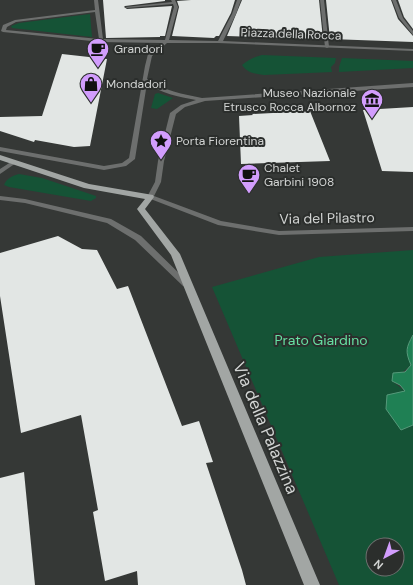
<svg xmlns="http://www.w3.org/2000/svg" width="413" height="585" font-family="'DM Sans',sans-serif">
	<style>
		.green { fill: #155336; fill-rule: evenodd }
		.water { fill: #1f8054; stroke: #55997a }
		.building { fill: #e2e6e4 }
		.lines { fill: none; stroke-linecap: round; stroke-linejoin: round }
		.lane { fill: #6d6f6e; fill-rule: evenodd }
		.street { fill: #6d6f6e; fill-rule: evenodd }
		.primary { fill: #a2a6a4; fill-rule: evenodd }
		.labels { text-anchor: middle; dominant-baseline: central; stroke-width: 4; stroke-linejoin: round; paint-order: stroke }
		.far-street-label { font-size: 12px; fill: #d2d4d3; stroke: #2b2e2c }
		.far-poi-label { font-size: 12px; fill: #d2d4d3; stroke: #2b2e2c; text-anchor: start }
		.street-label { font-size: 14px; fill: #d2d4d3; stroke: #2b2e2c }
		.park-label { font-size: 14px; fill: #66e0a2; stroke: #2b2e2c }
		.near-street-label { font-size: 17px; fill: #d2d4d3; stroke: #2b2e2c }
	</style>
	<rect width="100%" height="100%" fill="#353836"/>
	<g class="green">
		<path d="M90 14 92 37 12 28 11 26 19 23Z"/>
		<path d="M262 55 336 58 335 63 331 67 332 72 264 75C256 74 247 73 242 65 249 59 254 57 262 55Z"/>
		<path d="M342 58 413 61V68L339 72V67Z"/>
		<path d="M158 93 173 98 157 109 151 108 155 94Z"/>
		<path d="M19 174 42 178 96 196V198L91 201 9 187 4 185C7 178 12 176 19 174Z"/>
		<path d="M413 250V335C406 348 405 351 411 365L392 381 405 391 401 430 413 425V585H339L212 287 319 257ZM373 545H397V569H373Z"/>
	</g>
	<path class="water" d="M413 335V425L401 430 386 409 387 395 405 391 400 385 392 381 393 373 405 372 411 365C405 351 406 348 413 335Z"/>
	<g class="building">
		<path d="M103 0H165V1L125 6 124 7 127 9 172 6 165 36H160V37L106 38Z"/>
		<path d="M191 0H235L231 13 219 36H216L214 38 172 36 179 7 177 1Z"/>
		<path d="M242 0H319L323 39 227 36Z"/>
		<path d="M326 0H391L398 19 413 36V42L330 39Z"/>
		<path d="M398 0H413V29L404 17Z"/>
		<path d="M62 54 107 59 90 146 74 147 35 140 34 142 0 131V117L42 116Z"/>
		<path d="M413 107V172L382 171 363 110Z"/>
		<path d="M310 111 330 161 241 164 239 116 253 115 252 114Z"/>
		<path d="M58 236 82 249 97 250 117 289 128 286 182 426 199 421 213 462 206 463 242 570 246 585H138L137 571 105 581 93 512 98 510 81 415 21 433 0 296V253Z"/>
		<path d="M24 472 35 585H0V478Z"/>
	</g>
	<g class="lines">
		<g class="lane">
			<path d="M320 0H324L329 47 327 48 325 47Z"/>
			<path d="M392 0H396L403 18 413 31V35L399 18Z"/>
		</g>
		<g class="street">
			<path d="M94 0H98L103 39 165 40 174 7 173 4 127 8 125 7 172 2 171 0H175L178 7 169 40 218 41 232 14 237 0H241L236 14 223 41 413 49V51L218 43H167L152 56 147 79C164 91 183 94 202 98L413 83V87L205 101 185 107 176 114 164 161 161 182 154 196 221 221 279 231 413 227V231L279 235 218 225 148 198 147 197 155 182 158 161 170 113 181 105 196 100C179 97 160 93 147 83L135 159 126 166 104 170 0 151V147L104 166 122 163 129 158 145 66 148 54 162 43 101 42 3 32 1 31 3 25 15 20 95 10ZM95 12 99 39 6 30 7 27 16 22Z"/>
			<path d="M14 160 17 162 16 163 0 174V169Z"/>
			<path d="M0 196 25 199 111 219 141 236 190 284 186 287 183 286 135 240 107 223 25 203 0 200Z"/>
		</g>
		<path class="primary" d="M0 155 89 184 153 195 154 197 145 209 180 254 320 585H304L171 255 137 209 145 199 84 188 0 160Z"/>
	</g>
	<defs>
		<g id="cafe-pin" transform="scale(1.15)"><path d="M0 17L-7.5 6A9.5 9.5 0 1 1 7.5 6Z" fill="#d29dfd" stroke="#2b2e2c"/><path d="M-5.5-4.5H6V0H3Q3 3.5 0 3.5H-2.5Q-5.5 3.5-5.5 0ZM3-3.2v2h1.7v-2ZM-6 4.5H4V6H-6Z" fill="#111"/></g>
		<g id="shop-pin" transform="scale(1.15)"><path d="M0 17L-7.5 6A9.5 9.5 0 1 1 7.5 6Z" fill="#d29dfd" stroke="#2b2e2c"/><path d="M-5-2.5h2.3a2.7 3.5 0 0 1 5.4 0H5L5.5 6h-11ZM-1.5-2.5h3a1.5 2.3 0 0 0-3 0Z" fill="#111"/></g>
		<g id="museum-pin" transform="scale(1.15)"><path d="M0 17L-7.5 6A9.5 9.5 0 1 1 7.5 6Z" fill="#d29dfd" stroke="#2b2e2c"/><path d="M0-6L6-3V-2H-6V-3ZM-5-1h2V3h-2ZM-1-1h2V3h-2ZM3-1h2V3H3ZM-6 4H6V6H-6Z" fill="#111"/></g>
		<g id="sight-pin" transform="scale(1.15)"><path d="M0 17L-7.5 6A9.5 9.5 0 1 1 7.5 6Z" fill="#d29dfd" stroke="#2b2e2c"/><path d="M0-6L1.8-2.2L6-1.7L2.9 1.2L3.7 5.4L0 3.3L-3.7 5.4L-2.9 1.2L-6-1.7L-1.8-2.2Z" fill="#111"/></g>
	</defs>
	<g fill-rule="evenodd">
		<use href="#cafe-pin" x="98" y="49"/>
		<use href="#shop-pin" x="91" y="84"/>
		<use href="#museum-pin" x="372" y="100"/>
		<use href="#sight-pin" x="161" y="141"/>
		<use href="#cafe-pin" x="249" y="175"/>
	</g>
	<g class="labels">
		<g class="far-street-label">
			<text transform="translate(291 34) rotate(2)">Piazza della Rocca</text>
		</g>
		<g class="far-poi-label">
			<text x="114" y="49">Grandori</text>
			<text x="106" y="84">Mondadori</text>
			<text x="356" y="93" text-anchor="end">Museo Nazionale<tspan x="356" dy="14">Etrusco Rocca Albornoz</tspan></text>
			<text x="176" y="141">Porta Fiorentina</text>
			<text x="264" y="168">Chalet<tspan x="264" dy="14">Garbini 1908</tspan></text>
		</g>
		<g class="street-label">
			<text transform="translate(327 218) rotate(-1)">Via del Pilastro</text>
		</g>
		<g class="park-label">
			<text x="321" y="340">Prato Giardino</text>
		</g>
		<g class="near-street-label">
			<text transform="translate(266 428) rotate(67)">Via della Palazzina</text>
		</g>
	</g>
	<g transform="translate(385 557) rotate(221)"><circle r="19" fill="#2b2e2c" stroke="#6e706f"/>
	<path d="M0-3L7 15L0 10L-7 15Z" fill="#d29dfd"/>
	<text y="-6" font-size="11" font-weight="bold" text-anchor="middle" fill="#d2d4d3">N</text>
	</g>
</svg>
